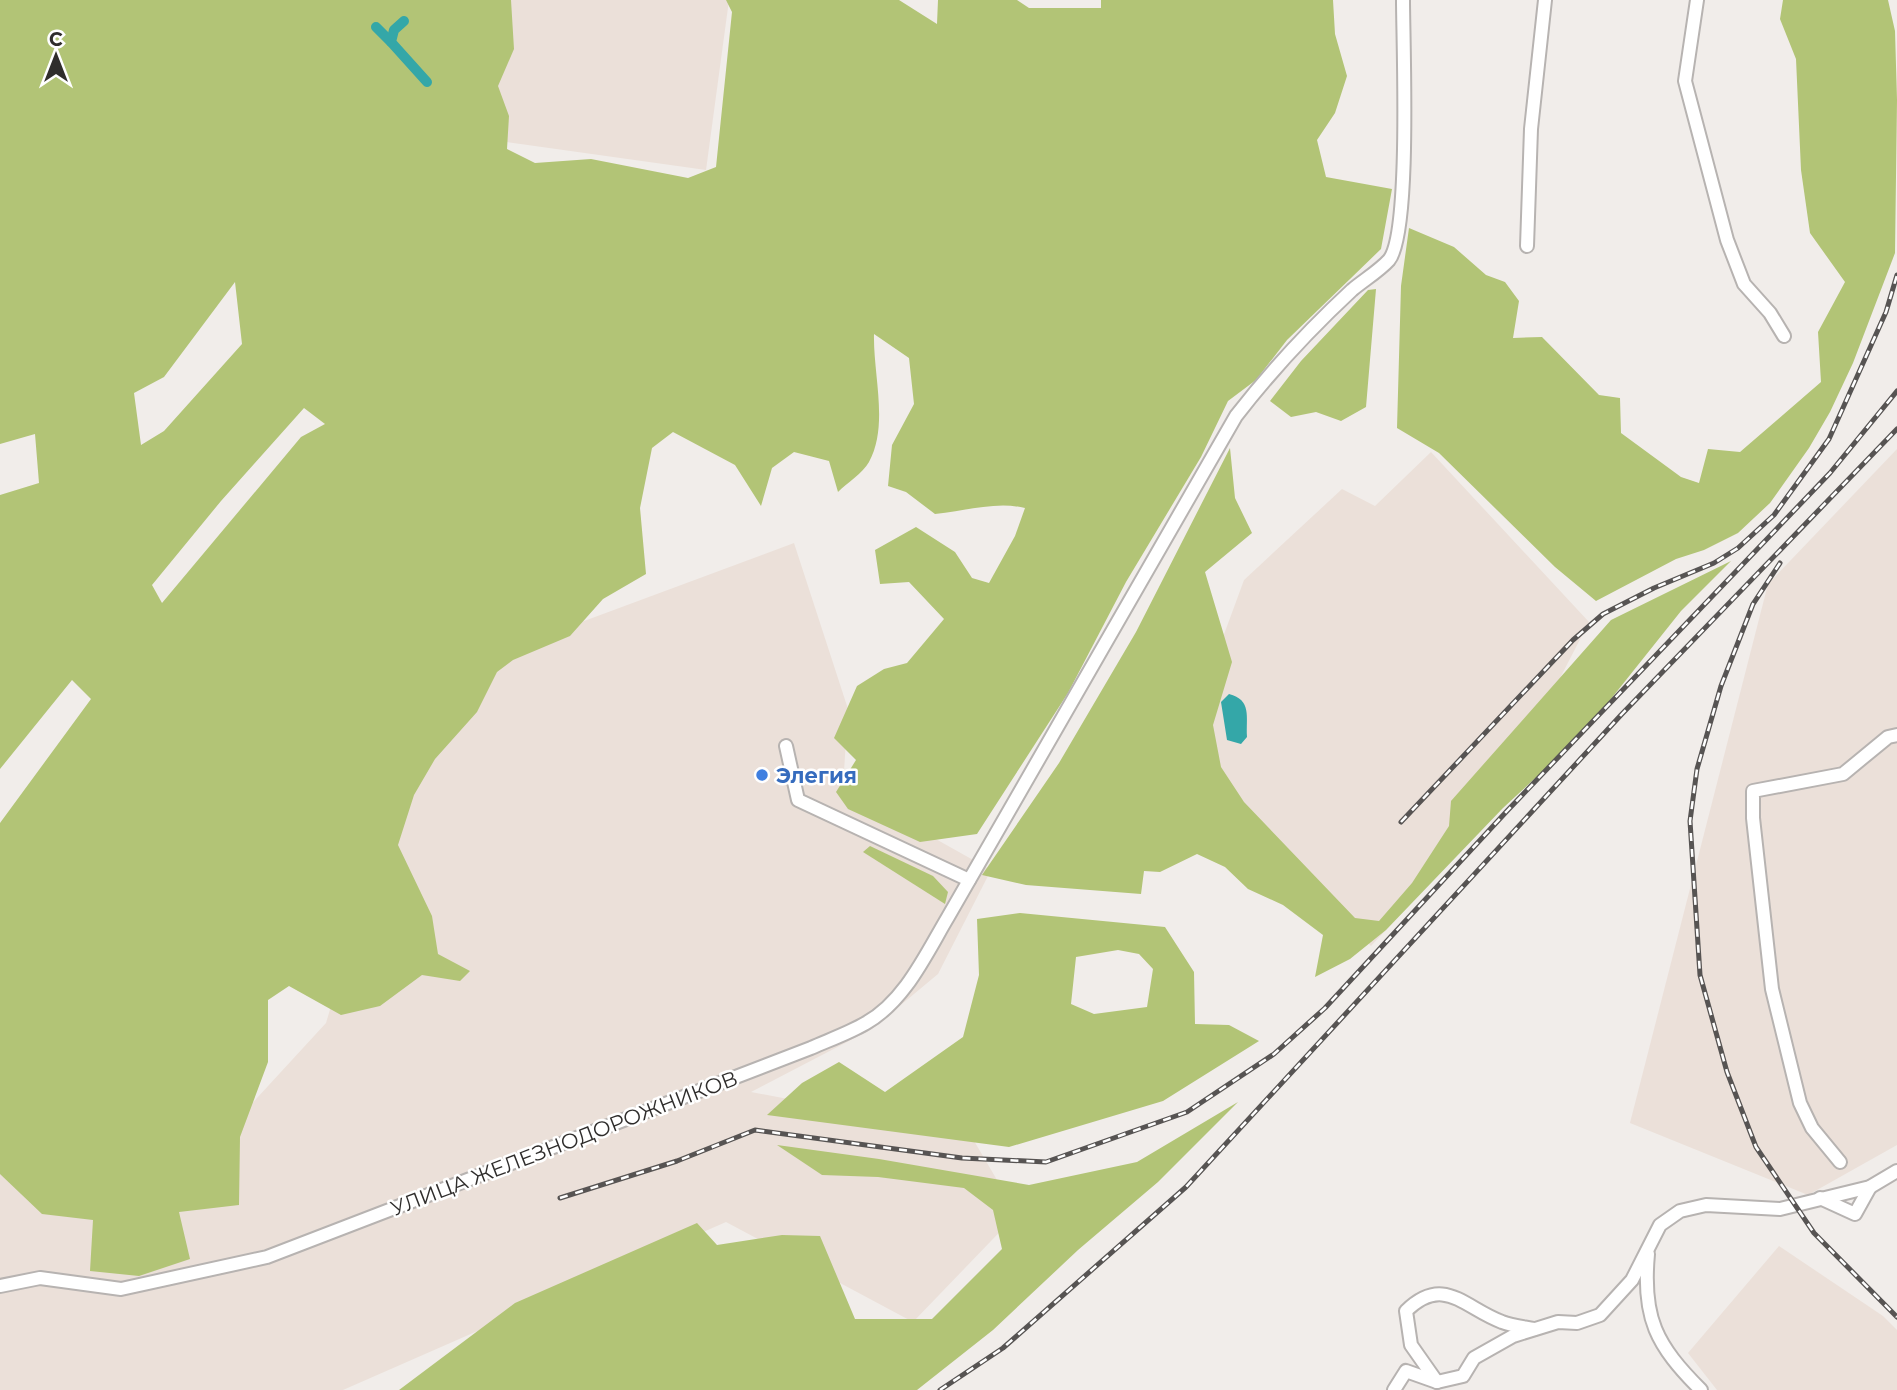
<svg xmlns="http://www.w3.org/2000/svg" width="1897" height="1390" font-family="Montserrat,sans-serif">
	<style>
		.built { fill: #ebe0d9 }
		.green { fill: #b2c476; fill-rule: evenodd }
		.water { fill: #34a7a8 }
		.lines { fill: none; stroke-linecap: round; stroke-linejoin: round }
		.canal { stroke: #34a7a8; stroke-width: 10 }
		.minor-casing { stroke: #b7b3b1; stroke-width: 16 }
		.minor { stroke: #fff; stroke-width: 12 }
		.rail-casing { stroke: #575453; stroke-width: 5 }
		.rail { stroke: #fff; stroke-width: 2.5; stroke-dasharray: 8; stroke-linecap: butt }
		.shop-dot { fill: #3f7fe0; stroke: #fff; stroke-width: 2.5 }
		.labels { text-anchor: middle; dominant-baseline: central; stroke-width: 5; stroke-linejoin: round; paint-order: stroke }
		.shop-label { font-size: 21px; font-weight: bold; fill: #366cbe; stroke: #fff; text-anchor: start }
		.street-label { font-size: 21px; fill: #2f2d2c; stroke: #fff }
	</style>
	<rect width="100%" height="100%" fill="#f1edea"/>
	<g class="built">
		<path d="M421 0H729L706 170 407 128Z"/>
		<path d="M1897 449V1145L1808 1195 1630 1123 1768 584Z"/>
		<path d="M1431 452 1589 622 1484 825 1371 946 1180 754 1244 580 1342 489 1375 506Z"/>
		<path d="M794 543 848 709 843 787 991 870 938 974 872 1029 751 1092 970 1134 1017 1214 913 1322 726 1222 343 1390H0V1156L201 1159 326 1023 428 679Z"/>
		<path d="M1779 1246 1883 1316 1897 1330V1390H1717L1688 1353Z"/>
	</g>
	<g class="green">
		<path d="M0 0H511L514 49 498 86 509 116 507 149 535 163 591 159 688 178 716 167 732 12 726 0H899L937 24 938 0H1017L1029 8H1101V0H1333L1335 34 1347 76 1335 113 1317 140 1326 177 1392 189 1381 249 1287 340 1256 380 1228 401 1201 457 1126 582 1068 693 977 834 920 842 848 809 836 792 856 760 834 738 857 686 884 669 907 663 944 619 909 582 880 584 875 550 916 527 955 552 972 578 989 583 1015 536 1025 508C996 501 966 511 935 514L906 492 888 486 892 445 914 404 909 358 874 334C873 375 889 425 869 462 863 473 847 483 838 492L829 461 794 452 772 468 761 506 735 465 673 432 652 448 640 508 646 574 603 599 570 636 513 660 497 672 477 712 435 759 414 795 398 845 432 916 438 954 470 971 460 981 422 975 380 1006 341 1015 289 986 268 1000V1062L240 1137 239 1205 179 1212 190 1259 139 1276 90 1271 93 1220 42 1214 0 1174V823L91 699 72 680 0 769V495L39 483 35 434 0 444ZM235 282 242 344 164 431 141 445 134 393 164 377ZM304 408 325 424 301 437 162 603 152 585 221 501Z"/>
		<path d="M1783 0H1888L1895 31 1897 100 1895 253 1853 363 1830 412 1809 448 1770 503 1738 533 1704 550 1676 559 1596 601 1555 567 1439 453 1397 428 1401 286 1409 228 1454 247 1486 275 1505 282 1519 301 1513 338 1542 337 1599 395 1620 398 1621 433 1681 477 1699 483 1708 449 1740 452 1821 382 1818 332 1845 282 1810 233 1801 170 1796 59 1780 19Z"/>
		<path d="M1376 289 1366 407 1341 421 1316 412 1291 417 1270 401 1301 361 1368 290Z"/>
		<path d="M1230 448 1235 498 1252 533 1205 572 1232 662 1213 725 1221 767 1244 802 1355 918 1379 921 1412 883 1449 826 1451 801 1611 620 1731 561 1681 611 1583 734 1503 808 1386 930 1350 959 1315 977 1323 935 1283 905 1248 889 1225 867 1197 854 1160 872 1144 871 1141 894 1026 885 982 875 1059 763 1136 632Z"/>
		<path d="M870 846 933 876 948 892 945 904 863 852Z"/>
		<path d="M1020 913 1165 927 1194 972 1195 1024 1229 1025 1259 1041 1163 1101 1009 1147 767 1115 802 1083 839 1062 885 1092 963 1037 979 975 977 919ZM1118 950 1139 954 1153 969 1147 1007 1094 1014 1071 1004 1076 957Z"/>
		<path d="M1238 1102 1158 1182 1078 1250 993 1330 917 1390H399L515 1303 697 1223 717 1245 782 1235 820 1236 855 1319H932L1002 1249 993 1210 964 1188 878 1177 822 1175 777 1145 879 1159 1029 1185 1137 1162Z"/>
	</g>
	<path class="water" d="M1229 694C1252 700 1246 716 1247 737L1241 744 1227 740 1221 702Z"/>
	<g class="lines">
		<g class="canal">
			<path d="M404 21 394 30 391 42 427 82"/>
			<path d="M376 27 391 42"/>
		</g>
		<g class="minor-casing">
			<g id="minor">
				<path d="M1697 0 1685 81 1727 240 1744 284 1770 313 1784 336"/>
				<path d="M1527 246 1531 129 1545 0"/>
				<path d="M786 746 798 800 969 880"/>
				<path d="M1840 1162 1812 1128 1800 1103 1772 989 1753 818V791L1843 774 1888 737 1897 735"/>
				<path d="M1820 1198 1855 1214 1870 1187"/>
				<path d="M1648 1254C1642 1318 1656 1345 1701 1390"/>
				<path d="M0 1286 40 1278 121 1289 267 1257 811 1048C829 1040 849 1033 866 1023 905 1001 926 954 948 917L1236 416C1271 371 1310 329 1352 290 1364 280 1379 271 1389 260 1411 233 1403 43 1403 0"/>
				<path d="M1437 1382 1411 1345 1406 1311C1444 1274 1464 1308 1502 1322 1512 1326 1524 1327 1534 1329"/>
				<path d="M1394 1390 1406 1371 1437 1382 1463 1376 1474 1358 1513 1336 1558 1322 1577 1323 1600 1315 1632 1280 1660 1225 1680 1211 1706 1205 1780 1209 1870 1187 1897 1171"/>
			</g>
		</g>
		<use href="#minor" class="minor"/>
		<g class="rail-casing">
			<g id="rail">
				<path d="M1780 563 1753 604 1721 686 1697 769 1690 821 1700 975 1727 1072 1756 1147 1814 1233 1897 1317"/>
				<path d="M1401 822 1573 640 1603 614 1654 588 1714 563 1738 548 1774 515 1829 439 1886 312 1897 275"/>
				<path d="M560 1198 677 1161 755 1130 962 1158 1046 1162 1187 1112 1274 1054 1325 1008 1507 811 1830 473 1897 391"/>
				<path d="M940 1390 1003 1348 1186 1187 1621 715 1897 429"/>
			</g>
		</g>
		<use href="#rail" class="rail"/>
	</g>
	<circle class="shop-dot" cx="762" cy="775" r="7"/>
	<g class="labels">
		<g class="shop-label">
			<text x="776" y="775">Элегия</text>
		</g>
		<g class="street-label">
			<text transform="translate(564 1143) rotate(-21)">УЛИЦА ЖЕЛЕЗНОДОРОЖНИКОВ</text>
		</g>
	</g>
	<g transform="translate(56 56)" stroke="#ffffff" stroke-width="5" paint-order="stroke">
	<path d="M0-5L12 26L0 18L-12 26Z" fill="#2f2d2c"/>
	<text y="-10" font-size="19" font-weight="bold" text-anchor="middle" fill="#2f2d2c">С</text>
	</g>
</svg>
